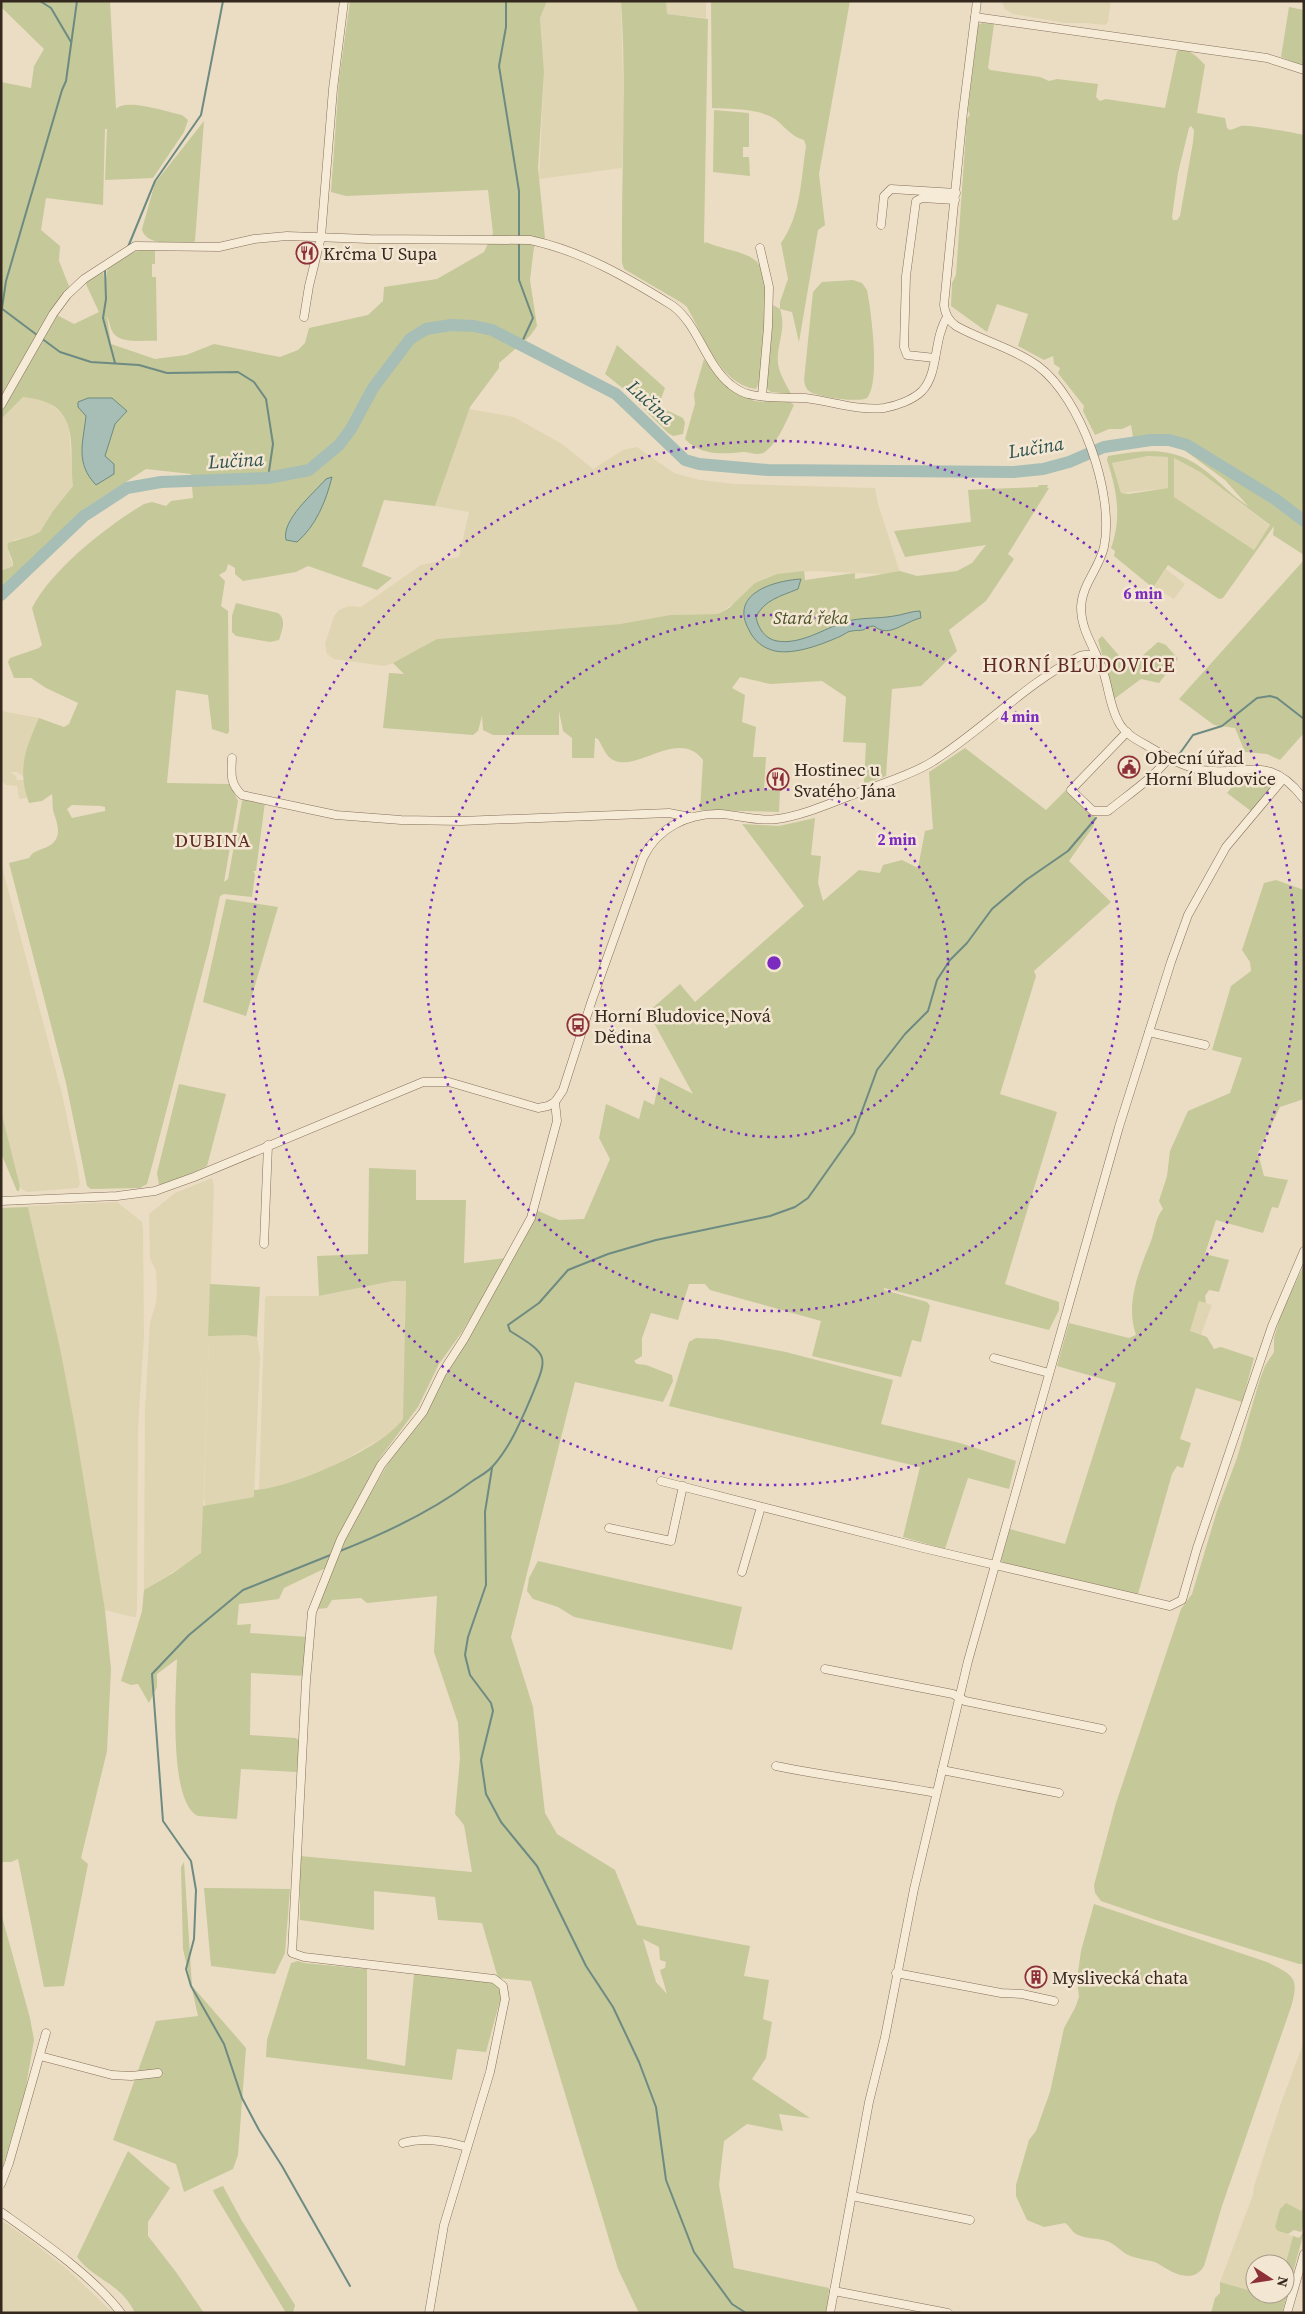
<svg xmlns="http://www.w3.org/2000/svg" width="1305" height="2314" font-family="'Source Serif 4',serif">
	<style>
		.farmland { fill: #e0d5b2 }
		.green { fill: #c5c899; fill-rule: evenodd }
		.water { fill: #a6beb5; stroke: #6d8b82 }
		.lines { fill: none; stroke-linecap: round; stroke-linejoin: round }
		.stream { stroke: #6d8b82; stroke-width: 2 }
		.river { stroke: #a6beb5; stroke-width: 12 }
		.minor-casing { stroke: #846f5c; stroke-width: 9 }
		.minor { stroke: #f6ebd6; stroke-width: 8 }
		.ring { fill: none; stroke: #7b2cbf; stroke-width: 2.5; stroke-dasharray: 2.5 5 }
		.labels { text-anchor: middle; dominant-baseline: central; stroke-width: 5; stroke-linejoin: round; paint-order: stroke }
		.poi-label { font-size: 18px; fill: #35281f; stroke: #f3e7d3; text-anchor: start }
		.park-label { font-size: 18px; font-style: italic; fill: #485027; stroke: #f3e7d3 }
		.water-label { font-size: 19px; font-style: italic; fill: #2f534f; stroke: #f3e7d3 }
		.neighbourhood-label { font-size: 19px; letter-spacing: 1px; fill: #5e2a21; stroke: #f3e7d3 }
		.quarter-label { font-size: 20px; letter-spacing: 1px; fill: #5e2a21; stroke: #f3e7d3 }
		.centre { fill: #7b2cbf; stroke: #f3e7d3; stroke-width: 2.5 }
		.ring-label { font-size: 15px; text-anchor: middle; font-weight: bold; fill: #7b2cbf; stroke: #f3e7d3; stroke-width: 5; stroke-linejoin: round; paint-order: stroke }
	</style>
	<rect width="100%" height="100%" fill="#ebddc4"/>
	<g class="farmland">
		<path d="M547 1H621L624 120 622 168 539 179 544 72 540 18Z"/>
		<path d="M666 1H706V18L666 14Z"/>
		<path d="M1001 1H1111L1108 22 1105 25 1086 23H1065L1013 14 1005 9Z"/>
		<path d="M23 396 46 401 64 415 69 427 73 486 40 532 31 536 14 540 8 551 13 566 1 571V419Z"/>
		<path d="M469 409 514 417 562 444 593 469 623 450 637 447 674 473 700 480 735 484 875 488 878 504 901 575 814 571 777 574 718 614 670 615 620 624 437 639 397 662 384 666 334 659 327 654 325 644 334 616 339 610 349 606 361 607 421 565 459 557 469 512 435 506Z"/>
		<path d="M1148 456 1168 457V488L1121 493 1112 463Z"/>
		<path d="M1174 458 1200 472 1270 526 1254 550 1174 497Z"/>
		<path d="M1166 569 1185 584 1174 599 1154 587Z"/>
		<path d="M1 711 39 718 30 739 23 776 17 772H10L16 776 17 780H24L27 798 19 799 17 786 6 785 1 780Z"/>
		<path d="M1 863 62 1094 77 1165 80 1184 78 1188 27 1192 21 1189 1 1111Z"/>
		<path d="M212 1178 214 1186 202 1548 200 1555 144 1590 145 1408 150 1322 156 1303 157 1289 156 1271 150 1258 149 1214 175 1193Z"/>
		<path d="M117 1202 142 1222 143 1228 144 1336 138 1428 137 1608 136 1617H133L105 1610 60 1349 28 1206Z"/>
		<path d="M406 1280 404 1415 402 1422 398 1427 377 1441 331 1467 288 1485 259 1490 265 1298 267 1296H319L393 1281Z"/>
		<path d="M1199 1301 1212 1305 1201 1335 1190 1331Z"/>
		<path d="M209 1335H246L257 1337 260 1357 254 1497 209 1507H206L204 1499Z"/>
		<path d="M1304 2041V2206L1301 2211 1278 2231 1293 2236 1285 2266V2264H1255V2293L1220 2282 1253 2195 1254 2186 1280 2106Z"/>
		<path d="M1 2220 33 2242 69 2271 113 2313H1Z"/>
	</g>
	<g class="green">
		<path d="M1 1H110L116 109C127 98 166 112 182 115L188 120 184 132 153 178 105 180 107 129H105L103 205 46 198 41 230 60 246 59 261 69 286 46 322 52 325 57 315 74 324 99 312 85 282 103 270 105 285 108 267C124 256 136 249 155 248V264H152V277H156L157 341C145 340 123 344 114 334 110 329 109 320 107 316L111 344 155 359 186 355 214 344 280 357 298 350 305 343 309 328 368 315 383 301 384 287 437 279 484 252 493 233 488 190 346 196 331 192 339 80 350 1H547L540 18 544 72 538 168 545 238 534 247 530 280 537 326 530 336 499 363V368L470 407 435 506 384 500 362 566 392 578 377 590 308 566 296 572 243 581 235 574V568L228 564 226 571 219 575 225 581 221 606 228 611 229 732 227 734 212 729 208 695 176 690 167 783 230 784 238 801 224 882 228 879 242 801 244 799 265 802 256 871H253L255 874 252 897 224 894 220 896 209 947 153 1162 147 1184 140 1188 91 1189 87 1186 66 1083 9 863 29 858C34 849 44 850 52 844 63 834 56 821 53 810 52 805 53 799 52 794L42 801 29 803C17 770 25 749 39 718L64 727 69 724 78 703 46 688 31 678H14L8 662 10 658 39 648 42 645 32 608C52 569 107 526 144 504L152 502 166 506 171 501 193 498 191 474 146 469 84 509 1 591V571L13 566C14 558 6 551 8 543L31 536 40 532 53 511 73 486C69 441 82 403 23 397L1 419V82L31 88 34 66 44 49 1 7ZM72 805 101 806 105 807V811L72 818 67 809Z"/>
		<path d="M621 1H666L667 14 708 19 704 241 705 244 706 242C720 249 745 251 756 261 761 266 764 272 765 278 768 298 765 373 756 389 720 385 703 335 687 307L682 303 624 269 622 262C621 175 627 88 621 1Z"/>
		<path d="M711 1H850L819 174 825 225 818 230 799 342 792 312 780 309C787 329 776 345 778 364 780 375 786 384 791 394L771 392 766 388 773 305 780 309V302L788 279 781 243C801 215 801 179 806 146L804 140C792 137 784 126 775 119 758 108 731 109 712 108Z"/>
		<path d="M1289 7 1304 10V66L1281 57Z"/>
		<path d="M982 23 994 24 988 68 990 70 1040 77 1049 81 1057 79 1098 84 1096 97 1100 101 1106 99 1165 108 1177 51C1189 47 1197 57 1205 65L1197 113 1225 118 1227 128 1230 130C1235 129 1237 127 1241 126 1246 124 1297 133 1304 135V555L1273 535 1274 526 1223 598 1219 599 1168 565 1153 588 1114 556 1115 551 1111 548C1122 517 1117 491 1107 460L1108 456C1152 449 1177 446 1212 476 1224 486 1235 498 1248 506L1225 480 1176 444 1134 443 1131 425 1122 429H1109L1095 435 1083 411 1084 406 1061 377 1058 373 1060 368 1054 364 1053 356 1044 360 1018 346 1028 314 997 304 987 332 951 306 952 283 956 275 967 118 970 115 968 110 978 25ZM1191 126 1194 130 1193 142 1180 216 1177 220H1173L1172 217 1178 173 1189 128ZM1148 456 1168 457V488L1129 494 1121 493 1112 463ZM1174 458 1200 472 1270 525 1254 550 1174 497Z"/>
		<path d="M714 110 749 113V147H743V157H749L750 176 713 172Z"/>
		<path d="M204 121 195 241 190 244C176 243 145 246 142 229L155 183Z"/>
		<path d="M853 280 862 283 867 290C871 310 881 383 867 398 860 403 816 397 809 391 805 388 805 384 804 380L813 292 822 282Z"/>
		<path d="M617 345 665 388 659 404 662 408 683 418 685 423 683 434 673 436 668 433 625 390 605 374Z"/>
		<path d="M704 359C708 364 711 370 716 375 725 387 738 394 752 400 765 405 783 395 794 405 787 419 779 441 766 451 760 457 750 452 743 452 722 454 701 456 685 439L695 404 694 394Z"/>
		<path d="M1039 485H1048L1047 488H1049L1008 554 1014 559 986 601 949 630 957 651 921 686 892 689 886 776 864 784 866 743 843 742 846 697 822 681 770 684 740 677 732 688 745 695 742 722 756 727 753 757H766L764 789 780 791 779 812 700 810 703 760C677 725 631 780 608 756 604 751 601 744 598 739L595 738 594 758H572V738L563 731 559 711V735H493L483 730 482 716 478 731 473 735 383 728 389 673 404 674 393 663 437 639 620 624 670 615 718 614 729 608 755 583 777 574 804 571 805 580 855 573V579L900 571 917 576 957 571 972 563 986 545 905 557 894 531 971 522 968 490 1038 487Z"/>
		<path d="M1304 560V733L1280 760 1267 754 1245 752 1235 728 1214 725 1179 699Z"/>
		<path d="M236 603 278 613C287 620 282 630 279 640L270 642 236 636 232 632V616Z"/>
		<path d="M1102 636 1128 666 1132 665 1158 642 1166 645 1178 659 1159 683 1141 679 1114 699C1110 679 1103 659 1098 640Z"/>
		<path d="M965 748 1046 810 1067 789 1096 818 1093 827 1069 861 1111 902 1034 971 1036 976 1000 1094 1057 1112 1005 1284 1059 1302V1310L1049 1330 884 1288V1290L927 1302 930 1306 921 1342 912 1340 901 1377 812 1356 821 1321 710 1290 705 1284H689L678 1320 651 1313 642 1338V1356L634 1361 637 1364 646 1365 672 1375 673 1381 663 1402 575 1382 511 1637 533 1707 545 1813 557 1834 615 1870 637 1925 750 1946 744 1976 769 1980 763 2019 772 2022 766 2058 752 2079 810 2118 779 2114 783 2131 747 2124 724 2141 719 2185 734 2268 829 2288 827 2313H639L618 2269 531 1981 498 1978 482 1923 438 1920 435 1897 374 1891V1930L300 1920V1856L472 1872 464 1825 455 1814 460 1758 458 1723 434 1652 437 1596 367 1603 361 1598 332 1600 327 1608 318 1609 332 1565 284 1588 279 1599 239 1604 237 1625 251 1624 250 1633 308 1637 305 1676 251 1673 250 1735 296 1738 299 1741 297 1772 241 1769 237 1819 198 1816C168 1803 176 1689 177 1659L157 1674V1687L149 1703 138 1684 131 1685 121 1681 142 1611 144 1590 173 1573 201 1553 203 1506 254 1497V1490C290 1489 383 1448 403 1419L406 1281H393L319 1296 317 1256 368 1254 369 1168 416 1170V1200H466L464 1263 506 1258 462 1332 439 1364 418 1407 380 1458 340 1538H345L394 1453 425 1416 440 1383 536 1210 559 1220 584 1219 610 1159 599 1138 606 1104 639 1119 644 1100 654 1105 660 1077 693 1094 648 1012 680 984 695 1002 804 906 742 824 779 826 815 818 811 855 821 856 818 883 823 901 859 870 880 873 883 865 902 860 918 868 925 831 933 829 929 772ZM643 1939 659 1947 660 1960 666 1962 665 1968 660 1970 667 1994 656 1982Z"/>
		<path d="M1242 775 1270 781 1271 786 1251 811 1227 793Z"/>
		<path d="M1276 880 1304 890V1099L1280 1107 1258 1153 1264 1176 1288 1180 1278 1208 1272 1207 1263 1233 1216 1220 1205 1254 1229 1260 1219 1292 1209 1290 1205 1296 1206 1303 1199 1301 1190 1331 1207 1337 1214 1349 1221 1347 1254 1358 1242 1402 1196 1388 1180 1439 1191 1443 1183 1468 1177 1466 1172 1474 1138 1594 1004 1563 1001 1561 1010 1529 1065 1544 1116 1383 1057 1366 1069 1323 1129 1338 1136 1335C1125 1303 1139 1271 1151 1241 1155 1231 1155 1218 1163 1209L1159 1201 1167 1176 1170 1151 1188 1111 1230 1093 1242 1058 1212 1050 1231 986 1251 971 1250 962 1242 950 1264 883Z"/>
		<path d="M226 899 278 907 246 1016 203 1002Z"/>
		<path d="M179 1084 226 1094 207 1166 175 1181 159 1185 157 1173Z"/>
		<path d="M1 1111 20 1186 19 1191H17L1 1153Z"/>
		<path d="M28 1207 60 1348 75 1427 105 1610 111 1669 107 1751 81 1858 88 1864 64 1986 44 1987 18 1859 11 1862H1V1208Z"/>
		<path d="M1304 1265V1964H1299L1156 1920 1101 1901 1095 1893 1094 1885 1116 1803 1181 1609 1192 1594 1217 1511 1237 1458 1259 1382 1265 1366 1274 1352V1338L1281 1314Z"/>
		<path d="M210 1284 260 1287 257 1337 246 1335 208 1336Z"/>
		<path d="M696 1338 717 1339 786 1352 893 1380 881 1424 960 1443 1016 1461 1009 1489 968 1478 945 1549 903 1537 920 1467 669 1406 689 1342Z"/>
		<path d="M538 1561 742 1607 732 1650 574 1617 558 1607 533 1599 527 1591 529 1578Z"/>
		<path d="M184 1862 192 1986 246 2048 238 2155 233 2169 184 2192 176 2164 113 2140 156 2021 198 2016 183 1949 181 1867Z"/>
		<path d="M204 1888 290 1889 285 1953 275 1974 211 1966Z"/>
		<path d="M1094 1904 1267 1962C1293 1975 1300 1977 1291 2007L1222 2206 1204 2266C1192 2286 1170 2271 1157 2263 1151 2260 1136 2259 1128 2255 1121 2251 1116 2245 1109 2242 1098 2237 1086 2240 1076 2234 1071 2231 1070 2226 1065 2223L1044 2227 1027 2220 1016 2196V2185L1029 2140 1036 2131 1050 2092 1064 2028 1075 2008 1079 1997 1077 1979 1081 1951Z"/>
		<path d="M1 1913 30 2018 34 2040 25 2092 1 2173Z"/>
		<path d="M298 1961 304 1963 367 1969V2059L405 2066 414 1974 496 1983 502 1993 486 2052 457 2049 452 2080 266 2057 267 2040 291 1963Z"/>
		<path d="M128 2151 170 2188 148 2222V2236L176 2272 204 2313H135C121 2283 94 2280 77 2257Z"/>
		<path d="M223 2186 242 2221 295 2305 293 2313H286L214 2193 213 2190Z"/>
		<path d="M1286 2203 1301 2211 1304 2206V2226L1301 2232 1294 2230 1288 2234 1278 2231 1275 2227 1280 2209Z"/>
		<path d="M1304 2232 1282 2313H1211L1215 2298 1220 2293V2282L1272 2297 1276 2298 1277 2294H1285V2266L1293 2236 1299 2238Z"/>
	</g>
	<g class="water">
		<path d="M88 398H112L127 411 115 424 105 456 114 464V474L96 485C75 463 83 443 86 416L78 407V402Z"/>
		<path d="M332 477C326 501 316 526 297 542L286 540C281 520 314 493 326 479Z"/>
		<path d="M801 579 798 589C781 596 764 600 756 617 758 628 765 639 777 641 800 645 824 629 844 622 861 617 877 619 894 616 903 615 911 611 920 611L921 618C905 621 889 639 874 626 869 626 867 628 863 630 860 631 855 630 852 631 848 631 845 634 841 636 823 644 795 655 775 651 763 648 754 641 749 630 729 594 772 581 801 579Z"/>
	</g>
	<g class="lines">
		<g class="stream">
			<path d="M40 1 51 8 71 42"/>
			<path d="M506 1V27L499 66 519 191V237"/>
			<path d="M519 242V280L533 318 521 344"/>
			<path d="M128 247 155 181 201 115 223 1"/>
			<path d="M105 270 106 299 103 318 115 363"/>
			<path d="M1 308 37 335"/>
			<path d="M2 308 6 281 62 90 66 81 77 1"/>
			<path d="M41 338 60 352 91 362 139 365 167 373 238 372 254 382 266 399 273 444 268 478"/>
			<path d="M1178 756 1193 735 1222 726 1257 698 1270 696 1277 698 1304 719"/>
			<path d="M492 1468 485 1512 486 1585 468 1637 465 1655 470 1675 491 1703 493 1711 481 1760 486 1794 501 1822 537 1866 586 1966 613 2007 639 2062 656 2107 666 2180 694 2252 732 2304 746 2313"/>
			<path d="M340 1551C386 1533 431 1512 471 1482 478 1477 487 1473 493 1466 510 1447 520 1423 530 1400 548 1356 551 1356 510 1331L508 1325 539 1303 568 1270 608 1254 656 1240 770 1216 795 1207 808 1198 854 1133 877 1070 905 1034 928 1011 937 980 950 960 967 943 992 909 1026 880 1068 851 1096 818"/>
			<path d="M333 1554 243 1590 189 1635 152 1674 163 1821 191 1861 196 1890 194 1939 186 1969 191 1986 224 2044 242 2098 259 2130 282 2166 350 2286"/>
		</g>
		<path class="river" d="M1 595 84 516 127 488 161 482 268 478 309 470 339 445 351 429 373 388 410 339 426 329 451 325 474 326 492 330 616 394 685 460 699 464 768 470 1014 472 1043 469 1069 462 1104 447 1151 440H1169L1187 445 1275 499 1304 521"/>
		<g class="minor-casing">
			<g id="minor">
				<path d="M977 1 963 112 944 305C945 314 949 321 956 326 983 341 1013 348 1038 366 1081 398 1115 494 1104 547 1099 569 1082 584 1081 607 1081 633 1097 650 1104 674 1109 690 1110 706 1118 721 1124 733 1135 739 1146 745 1163 755 1181 766 1201 770 1246 777 1268 752 1304 799"/>
				<path d="M975 17 1267 58 1304 70"/>
				<path d="M881 225 884 196 891 189 956 193"/>
				<path d="M760 248 769 287 768 327 762 396"/>
				<path d="M304 317 309 286 321 237 333 89 344 1"/>
				<path d="M935 358 907 355 904 347 906 276 916 201 922 198 955 200"/>
				<path d="M1 405 53 314 67 295 84 279 135 246 219 247 254 239 287 236 369 239 530 240C582 251 628 278 673 306 699 326 705 364 731 385 735 388 743 393 748 394 766 399 786 397 805 398 831 401 858 411 884 408 896 406 913 400 922 391 939 373 933 340 947 317"/>
				<path d="M1127 732 1071 790 1093 811H1108C1129 794 1152 779 1169 758"/>
				<path d="M232 758C231 774 230 784 242 795L336 815 401 820 461 821 669 813 690 817"/>
				<path d="M1149 1032 1205 1045"/>
				<path d="M1 1201 117 1196 155 1191 194 1177 423 1082H449L538 1108 548 1106 555 1102 563 1090 592 1000 643 858C657 828 688 813 720 814 739 815 757 822 777 819 806 815 835 801 863 791 886 782 911 775 932 762 983 730 1026 683 1080 656 1084 654 1090 655 1095 655"/>
				<path d="M264 1244 268 1145"/>
				<path d="M994 1358 1049 1373"/>
				<path d="M661 1481 923 1548 1170 1606 1182 1600 1197 1548 1272 1326 1304 1251"/>
				<path d="M609 1528 671 1541 683 1486"/>
				<path d="M742 1572 761 1507"/>
				<path d="M825 1669 953 1694 965 1701 1102 1729"/>
				<path d="M776 1766C829 1777 883 1783 936 1793"/>
				<path d="M942 1770 1059 1793"/>
				<path d="M896 1973 1001 1993 1022 1994 1054 2001"/>
				<path d="M40 2056 112 2075 131 2076 158 2073"/>
				<path d="M403 2143C424 2137 445 2141 467 2147"/>
				<path d="M1 2184 9 2163 46 2033"/>
				<path d="M852 2196 970 2220"/>
				<path d="M1 2212C39 2239 93 2276 121 2313"/>
				<path d="M834 2291 948 2313"/>
				<path d="M429 2313 444 2225 490 2072 505 1999 503 1986 494 1979 304 1957 292 1953 306 1681 312 1612 341 1539 381 1465 423 1412 442 1373 464 1339 531 1218 557 1121 555 1102"/>
				<path d="M830 2313 869 2102 885 2037 914 1889 968 1661 1119 1127 1171 962 1188 915 1226 847 1283 779"/>
				<path d="M1287 2313 1304 2254"/>
			</g>
		</g>
		<use href="#minor" class="minor"/>
	</g>
	<g class="ring">
		<circle cx="774" cy="963" r="174"/>
		<circle cx="774" cy="963" r="348"/>
		<circle cx="774" cy="963" r="522"/>
	</g>
	<defs>
		<g id="restaurant-ring" transform="scale(1.125)"><circle r="9.5" fill="#f3e7d3" stroke="#8e3037" stroke-width="1.5"/><path d="M-5-6h1v4h1v-4h1v4h1v-4h1v5L-1.5 .5V6h-2V.5L-5-1ZM5-6V6H3V1.5H1.5Q1.5-4 5-6Z" fill="#8e3037"/></g>
		<g id="civic-ring" transform="scale(1.125)"><circle r="9.5" fill="#f3e7d3" stroke="#8e3037" stroke-width="1.5"/><path d="M-.6-6.5H3V-4.5H.6V-3L4-1V1h2V6H-6V1h2V-1L-.6-3ZM-1.2 2.5V6h2.4V2.5Z" fill="#8e3037"/></g>
		<g id="bus-ring" transform="scale(1.125)"><circle r="9.5" fill="#f3e7d3" stroke="#8e3037" stroke-width="1.5"/><path d="M-5-6H5V4H4V6H2V4H-2V6H-4V4H-5ZM-3.5-4V0h7V-4ZM-3.5 1.2v1.5H-2V1.2ZM2 1.2v1.5H3.5V1.2Z" fill="#8e3037"/></g>
		<g id="building-ring" transform="scale(1.125)"><circle r="9.5" fill="#f3e7d3" stroke="#8e3037" stroke-width="1.5"/><path d="M-4-6H4V6H1V3H-1V6H-4ZM-2.5-4.3h1.7v1.8h-1.7ZM.8-4.3h1.7v1.8H.8ZM-2.5-1h1.7V.8h-1.7ZM.8-1h1.7V.8H.8Z" fill="#8e3037"/></g>
	</defs>
	<g fill-rule="evenodd">
		<use href="#restaurant-ring" x="307" y="253"/>
		<use href="#civic-ring" x="1129" y="767"/>
		<use href="#restaurant-ring" x="778" y="779"/>
		<use href="#bus-ring" x="578" y="1025"/>
		<use href="#building-ring" x="1036" y="1977"/>
	</g>
	<g class="labels">
		<g class="poi-label">
			<text x="323" y="253">Krčma U Supa</text>
			<text x="1145" y="757">Obecní úřad<tspan x="1145" dy="21">Horní Bludovice</tspan></text>
			<text x="794" y="769">Hostinec u<tspan x="794" dy="21">Svatého Jána</tspan></text>
			<text x="594" y="1015">Horní Bludovice,Nová<tspan x="594" dy="21">Dědina</tspan></text>
			<text x="1052" y="1977">Myslivecká chata</text>
		</g>
		<g class="park-label">
			<text x="811" y="617">Stará řeka</text>
		</g>
		<g class="water-label">
			<text transform="translate(651 402) rotate(42)">Lučina</text>
			<text transform="translate(1036 447) rotate(-9)">Lučina</text>
			<text transform="translate(236 460) rotate(-3)">Lučina</text>
		</g>
		<g class="neighbourhood-label">
			<text x="213" y="840">DUBINA</text>
		</g>
		<g class="quarter-label">
			<text x="1079" y="665">HORNÍ BLUDOVICE</text>
		</g>
	</g>
	<circle cx="774" cy="963" r="8" class="centre"/>
	<g class="ring-label">
		<text x="1143" y="599">6 min</text>
		<text x="1020" y="722">4 min</text>
		<text x="897" y="845">2 min</text>
	</g>
	<rect width="1305" height="2314" fill="none" stroke="#35281f" stroke-width="5"/>
	<g transform="translate(1270 2279) rotate(102)"><circle r="24" fill="#f3e7d3" stroke="#a79b8b"/>
	<path d="M0-4L9 19L0 12L-9 19Z" fill="#8e3037"/>
	<text y="-8" font-size="14" font-weight="bold" text-anchor="middle" fill="#35281f">N</text>
	</g>
</svg>
